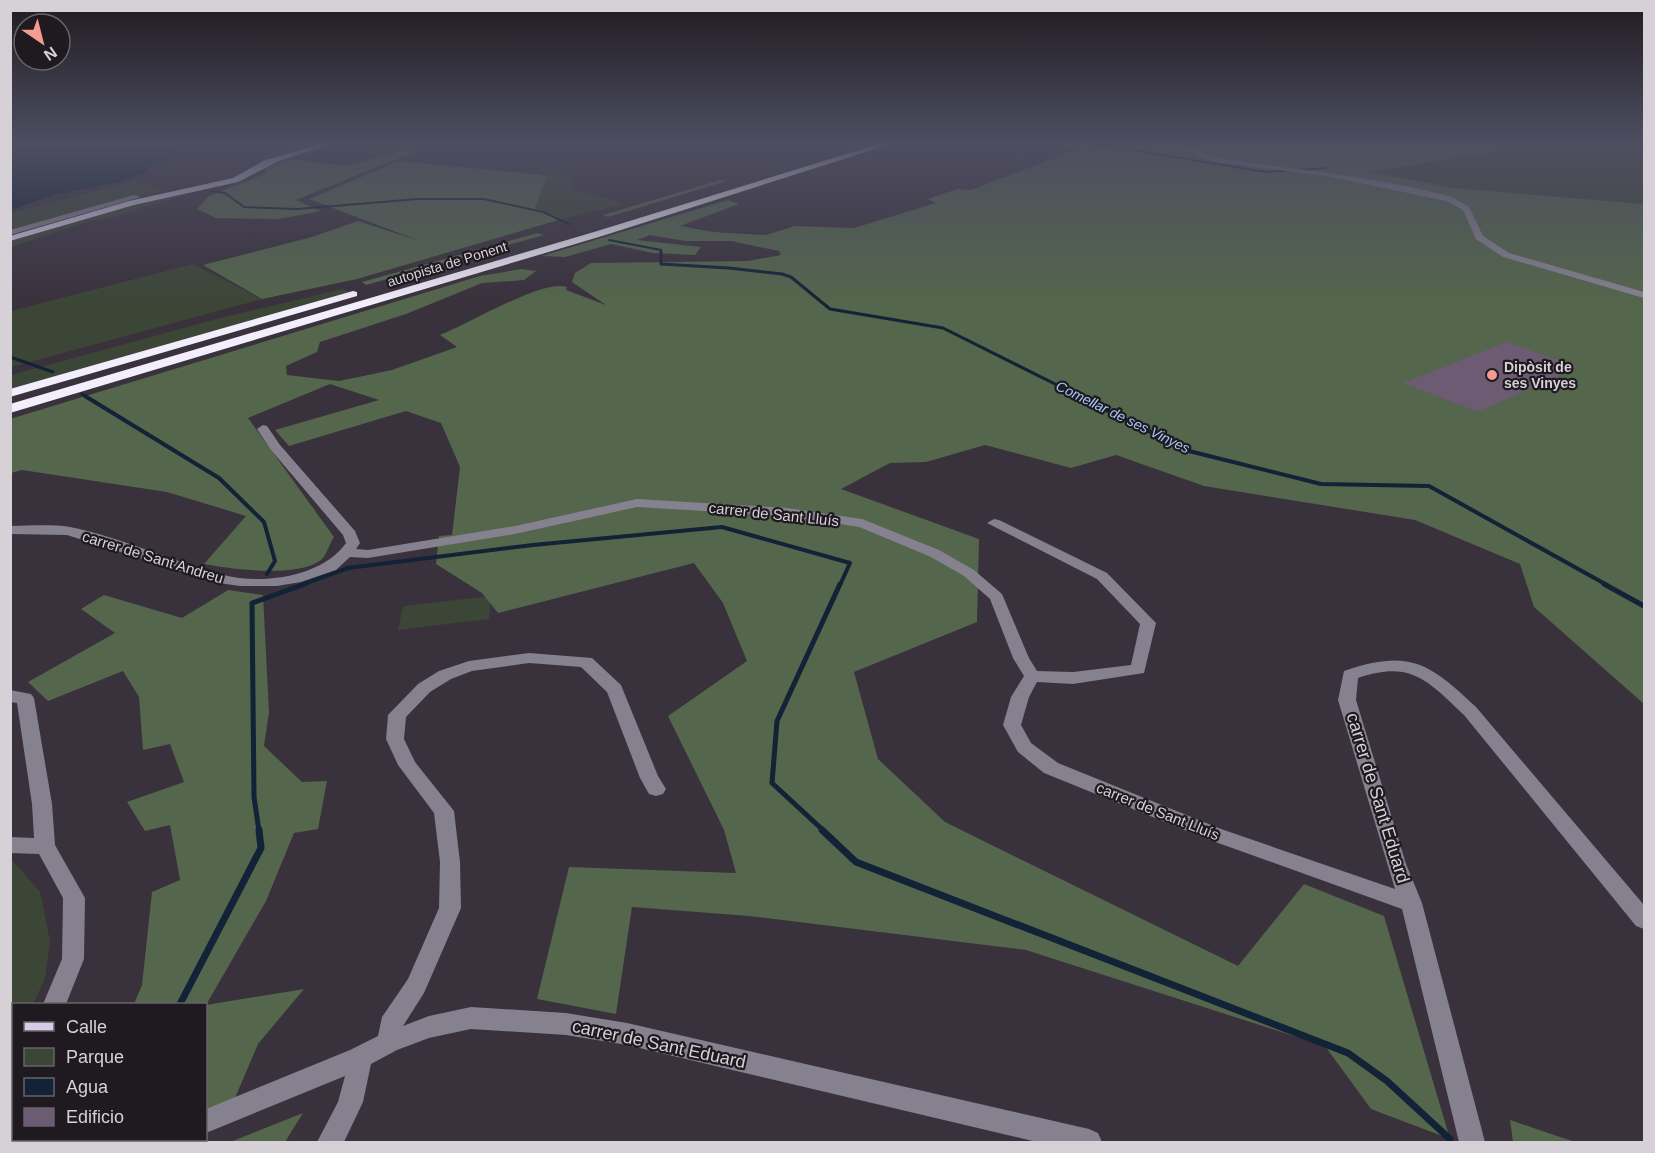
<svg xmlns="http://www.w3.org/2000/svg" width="1655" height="1153" font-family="Helvetica,sans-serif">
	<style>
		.green { fill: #3b4636 }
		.forest { fill: #54664c }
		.water { fill: #122237 }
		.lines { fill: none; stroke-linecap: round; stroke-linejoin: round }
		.stream-far4 { stroke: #122237; stroke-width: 2 }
		.stream-far3 { stroke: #122237; stroke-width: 3 }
		.stream-far2 { stroke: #122237; stroke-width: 4 }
		.stream-far1 { stroke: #122237; stroke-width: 5 }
		.stream { stroke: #122237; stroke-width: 7 }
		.building { fill: #6d5a73 }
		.minor { fill: #85818e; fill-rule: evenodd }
		.major { fill: #d6cce8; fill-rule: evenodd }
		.highway { fill: #f3eefc; fill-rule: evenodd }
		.poi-dot { fill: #f59c91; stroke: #1e1a20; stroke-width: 2 }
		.labels { text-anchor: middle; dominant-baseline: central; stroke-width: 4.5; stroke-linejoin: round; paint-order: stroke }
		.far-street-label { font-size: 14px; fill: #d6d0d7; stroke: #1e1a20 }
		.far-poi-label { font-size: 14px; font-weight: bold; fill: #d6d0d7; stroke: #1e1a20; text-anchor: start }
		.far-water-label { font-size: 14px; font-style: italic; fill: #a5c8f6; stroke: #1e1a20 }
		.street-label { font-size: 15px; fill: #d6d0d7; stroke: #1e1a20 }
		.near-street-label { font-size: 18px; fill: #d6d0d7; stroke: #1e1a20 }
	</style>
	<rect width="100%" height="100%" fill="#39313c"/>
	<g class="green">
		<path d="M1644 145V204L1454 188 1366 172 1500 151Z"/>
		<path d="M548 166 568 175 574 189 625 204 562 219 535 208 547 177 541 169Z"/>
		<path d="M137 181 161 191 145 196 139 195 11 230V213Z"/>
		<path d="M197 189 201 190 106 219 93 220 11 247 10 241C72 222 134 204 197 189Z"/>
		<path d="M193 264 262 299 11 367V311Z"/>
		<path d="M342 289 349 292 11 389V375L220 318Z"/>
		<path d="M491 596 489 619 398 630 403 606Z"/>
		<path d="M11 859 40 892 50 941 45 979 33 1004H14L13 1045 11 1051Z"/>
	</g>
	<g class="forest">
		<path d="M1059 143H1644V145L1500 151 1369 172 1454 188 1644 204V704L1534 607 1520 564 1415 520 1204 486 1116 455 1071 468 985 445 926 462 890 463 841 489 979 539 977 622 854 672 878 759 945 822 1238 966 1304 884 1384 916 1450 1139 1371 1109 1325 1046 1026 950 749 916 632 907 616 1014 537 999 569 867 736 873 724 830 668 716 747 661 723 603 694 563 498 613 482 593 436 564 439 536 452 535 460 467 441 423 406 411 289 446 275 430 379 400 330 384 248 418 334 537C330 543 327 553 323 558 303 579 230 569 204 564L246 516 167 492 22 470 11 473 10 419 480 276 521 269 536 271 524 280 482 283 406 314 320 342 317 352 286 366 287 375 339 381 392 370 457 347 440 335C467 325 542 279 567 287L566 290 606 305 572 282 575 273 591 263 748 261 781 255 779 251 731 241H685L650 235 637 240 701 247 695 255 653 253 611 244 565 257 542 256 728 200 739 204 680 226 713 232 766 235 795 226 854 228 936 203 928 199 957 189 971 190 1078 149Z"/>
		<path d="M413 147 409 154 296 200 321 211 278 219 216 218 197 209 209 196 260 176 267 171 265 168 291 159 346 166Z"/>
		<path d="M399 161 543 175 547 177 535 208 562 219 357 279 262 299 203 265 312 237 358 221 420 241 309 199Z"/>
		<path d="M720 180 727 181 608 217 603 215Z"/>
		<path d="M538 233 544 235 366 285 362 282Z"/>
		<path d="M228 590 263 595 269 712 264 746 302 782 327 781 318 829 294 833 266 901 206 1005 304 989 258 1044 235 1098 206 1109V1004H134L142 985 152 892 180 880 170 825 145 831 127 802 184 782 170 744 143 750 139 697 123 671 48 701 28 682 115 633 81 609 104 595 182 618Z"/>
		<path d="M303 1113 285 1142H230Z"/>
		<path d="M1510 1120 1575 1142H1513Z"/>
	</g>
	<path class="water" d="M11 143H161L183 153 171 160 146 168 149 172 120 182 53 195 11 210Z"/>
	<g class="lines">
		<g class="stream-far4">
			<path d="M1088 143 1266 172 1326 168"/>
			<path d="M211 191 225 193 244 207 297 209 418 199H484L543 212 569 224"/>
			<path d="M609 240 661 250V253"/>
		</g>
		<g class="stream-far3">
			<path d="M661 252V264L729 268 782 274 791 277 830 309 943 328 1081 397"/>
			<path d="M10 357 53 372"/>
			<path d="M82 394 87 397"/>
		</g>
		<g class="stream-far2">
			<path d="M85 396 219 478 264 522 275 561 267 574"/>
			<path d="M1078 396 1189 451 1321 484 1429 486 1607 585"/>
			<path d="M301 585 348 568 533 545 722 527 850 563 840 585"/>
		</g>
		<g class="stream-far1">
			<path d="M1604 584 1644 606"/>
			<path d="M259 831 254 797 252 603 305 584"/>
			<path d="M824 831 772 783 777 721 840 584"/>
		</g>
		<g class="stream">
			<path d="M822 830 856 862 1348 1053 1387 1081 1450 1139"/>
			<path d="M180 1004 261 848 259 830"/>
		</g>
	</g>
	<path class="building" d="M1506 342 1578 367 1478 412 1403 383Z"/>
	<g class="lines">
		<g class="minor">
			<path d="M1168 143C1185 143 1199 155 1216 157 1294 171 1375 175 1452 197L1469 207 1483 236 1509 253 1644 292V298L1503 257 1476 239 1463 210 1446 201 1327 176 1211 161Z"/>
			<path d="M134 195 141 197 10 235V230Z"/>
			<path d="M263 425 267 426 280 445 355 531 360 543 356 549 368 550 515 526 637 499 787 508 862 519 939 550 974 570 1002 594 1029 658 1037 671 1073 672 1131 665 1140 624 1097 579 987 523 994 519 999 520 1107 573 1156 623 1144 673 1073 684 1037 682 1029 697 1021 725 1031 743 1058 763 1221 829 1395 889 1338 700 1344 671C1409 649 1428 662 1476 707L1644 905V929L1636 926 1464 715C1427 680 1411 660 1358 678L1356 700 1406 864 1422 903 1485 1142H1459L1402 909 1207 839 1044 773 1018 752 1003 725 1011 697 1024 676 1013 658 990 599 964 576 929 556 859 527 787 516 637 507 515 534 368 558 350 557 336 570 301 582 277 586H240L219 583 67 535 10 534V526C30 526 51 524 70 527 121 537 173 562 224 575 262 585 322 577 346 543L343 535 271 450 257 429Z"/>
			<path d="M529 653 592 658 621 685 658 776 666 789 663 794 656 796 649 794 640 778 607 692 581 667 529 663 472 671 451 679 430 692 406 717 404 739 415 762 454 811 460 862 461 908 424 993 403 1026 429 1016 471 1007 566 1013 627 1023 1089 1129 1098 1133 1102 1142H1037L627 1045 566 1035 471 1029 429 1038 397 1050 371 1064 363 1102 344 1142H317L338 1102 345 1076 206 1133V1109L350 1050 378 1036 382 1017 408 979 439 908 440 862 434 813 398 765 386 739 388 715 418 684 439 671 469 661Z"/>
			<path d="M10 690 31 694 34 698 52 804 55 845 85 898 84 959 66 1004H43L62 959 63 898 39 854 10 853V837L34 838 32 804 17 703 10 702Z"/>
			<path d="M14 1081V1109L10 1110V1082Z"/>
			<path d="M140 1140H173L172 1142H139Z"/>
		</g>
		<path class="major" d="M325 143H335L279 161 238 182 134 205 10 241V236L129 201 233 178 265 160Z"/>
		<g class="highway">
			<path d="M882 143H894L602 236 10 413V404L594 232Z"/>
			<path d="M353 291 357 292V296L10 397V389Z"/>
		</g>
	</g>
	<linearGradient id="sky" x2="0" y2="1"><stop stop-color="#1f1b21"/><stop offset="0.47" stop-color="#4e4e61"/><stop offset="1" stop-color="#4e4e61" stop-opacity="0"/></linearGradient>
	<rect width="1655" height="304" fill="url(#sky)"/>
	<circle class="poi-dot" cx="1492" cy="375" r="6"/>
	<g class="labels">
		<g class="far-street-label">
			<text transform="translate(447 264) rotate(-17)">autopista de Ponent</text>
		</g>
		<g class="far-poi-label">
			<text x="1504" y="367">Dipòsit de<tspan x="1504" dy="16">ses Vinyes</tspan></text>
		</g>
		<g class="far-water-label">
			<text transform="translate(1123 417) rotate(26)">Comellar de ses Vinyes</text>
		</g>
		<g class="street-label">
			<text transform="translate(774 514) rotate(6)">carrer de Sant Lluís</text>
			<text transform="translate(153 557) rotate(17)">carrer de Sant Andreu</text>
			<text transform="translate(1158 811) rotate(22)">carrer de Sant Lluís</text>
		</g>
		<g class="near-street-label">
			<text transform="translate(1378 798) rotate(73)">carrer de Sant Eduard</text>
			<text transform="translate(659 1044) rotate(12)">carrer de Sant Eduard</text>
		</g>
	</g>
	<rect width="1655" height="1153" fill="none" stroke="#d6d0d7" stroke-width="24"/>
	<rect x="12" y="1003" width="195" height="138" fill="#1e1a20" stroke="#686369" stroke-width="1.5"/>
	<rect x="24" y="1022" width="30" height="9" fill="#d6cce8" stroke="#686369" stroke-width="1.5"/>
	<text x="66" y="1033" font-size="18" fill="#d6d0d7">Calle</text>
	<rect x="24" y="1048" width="30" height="18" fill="#3b4636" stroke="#686369" stroke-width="1.5"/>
	<text x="66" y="1063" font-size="18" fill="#d6d0d7">Parque</text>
	<rect x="24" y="1078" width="30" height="18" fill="#122237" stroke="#686369" stroke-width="1.5"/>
	<text x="66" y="1093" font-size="18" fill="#d6d0d7">Agua</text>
	<rect x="24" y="1108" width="30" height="18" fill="#6d5a73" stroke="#686369" stroke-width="1.5"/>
	<text x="66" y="1123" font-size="18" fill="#d6d0d7">Edificio</text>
	<g transform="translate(42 42) rotate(145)"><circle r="28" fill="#1e1a20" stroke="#686369" stroke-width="1.5"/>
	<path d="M0-4.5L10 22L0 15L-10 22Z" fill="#f59c91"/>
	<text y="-9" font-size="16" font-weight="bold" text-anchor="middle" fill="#d6d0d7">N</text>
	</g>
</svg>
